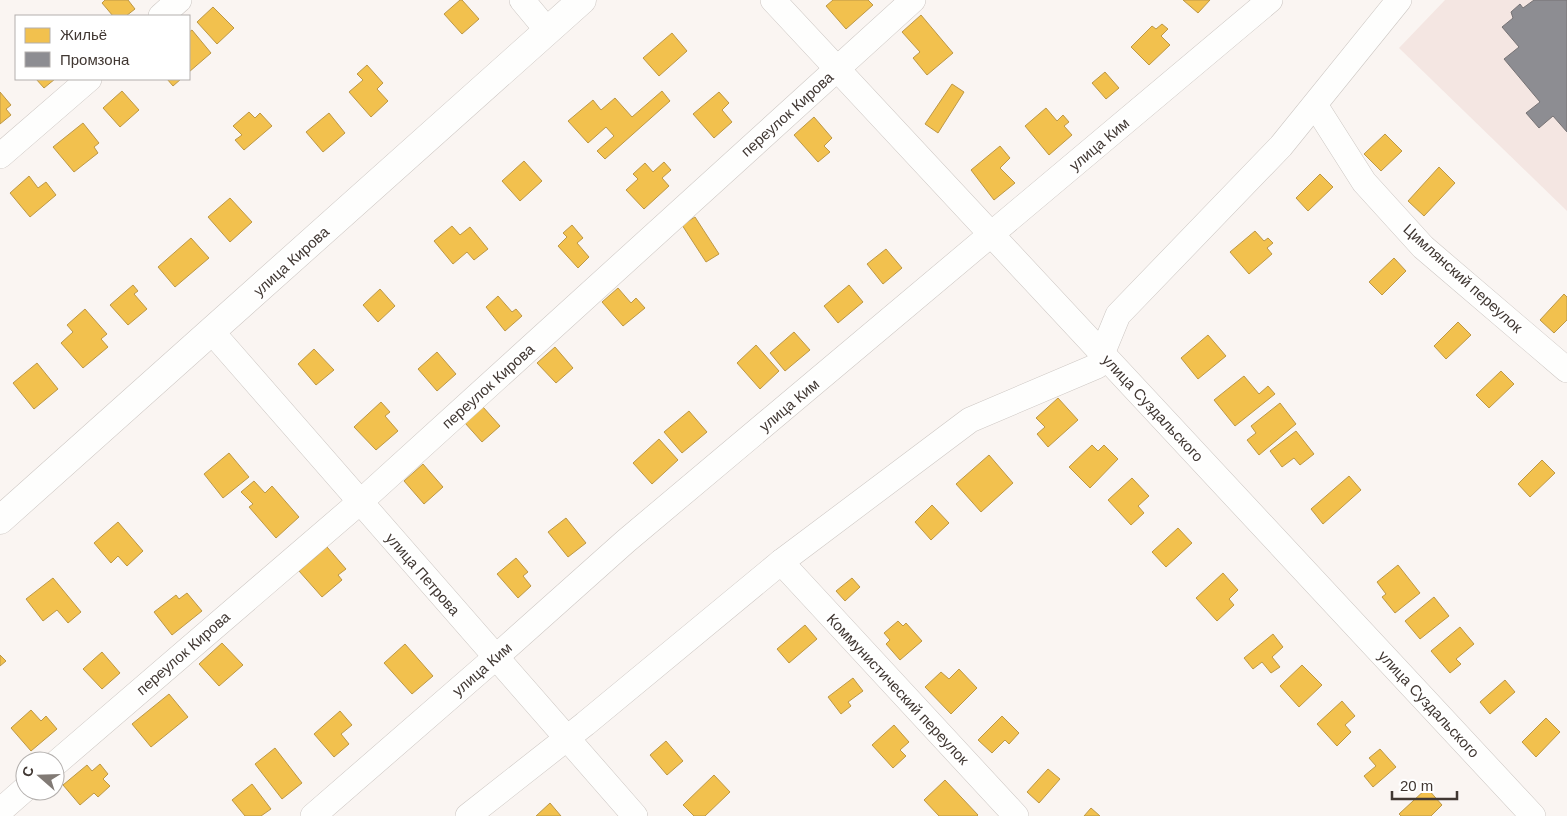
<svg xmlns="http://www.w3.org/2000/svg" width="1567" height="816" font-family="Helvetica,sans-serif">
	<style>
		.industrial { fill: #f4e6e2 }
		.homes { fill: #f2c14e; stroke: #bd9846 }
		.industry { fill: #8d8d92; stroke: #767375 }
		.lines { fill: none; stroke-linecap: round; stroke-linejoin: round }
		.minor-casing { stroke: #ccc6c2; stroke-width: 26 }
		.tertiary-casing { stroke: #ccc6c2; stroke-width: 29 }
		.minor { stroke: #fefefd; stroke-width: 25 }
		.tertiary { stroke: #fefefd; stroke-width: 28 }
		.labels { text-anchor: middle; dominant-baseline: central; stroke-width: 5; stroke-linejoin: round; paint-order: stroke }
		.street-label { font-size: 15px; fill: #403732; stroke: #fff }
	</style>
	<rect width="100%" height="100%" fill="#faf5f2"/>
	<path class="industrial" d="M1445 0H1567V211L1399 48Z"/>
	<g class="homes">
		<path d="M105 0H128L135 9 126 16H113L102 3Z"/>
		<path d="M460 0H462L479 19 462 34 444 14Z"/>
		<path d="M833 0H868L873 5 846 29 826 6Z"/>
		<path d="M1183 0H1210L1198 13Z"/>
		<path d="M213 7 234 28 217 44 197 22Z"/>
		<path d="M921 15 953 53 927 75 913 58 920 52 902 32Z"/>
		<path d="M1162 24 1168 29 1161 36 1170 45 1149 65 1131 47 1152 26 1156 29Z"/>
		<path d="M192 30 211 53 189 72V32Z"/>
		<path d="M672 33 687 51 659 76 643 58Z"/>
		<path d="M367 65 383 83 377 89 388 101 371 117 349 92 363 80 357 74Z"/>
		<path d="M1105 72 1119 88 1106 99 1092 83Z"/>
		<path d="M36 79H55L44 88Z"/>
		<path d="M167 79H181L173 86Z"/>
		<path d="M952 84 964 92 938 133 925 124Z"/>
		<path d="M122 91 139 110 120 127 103 108Z"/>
		<path d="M662 91 670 101 605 159 597 151 614 136 606 127 588 143 568 121 593 100 601 110 615 98 632 117Z"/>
		<path d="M0 92 11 105 6 109 11 115 0 124Z"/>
		<path d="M719 92 729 103 722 110 732 122 714 138 693 114Z"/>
		<path d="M1046 108 1057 121 1063 115 1069 122 1064 126 1072 135 1049 155 1025 126Z"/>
		<path d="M249 112 255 118 260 113 272 126 244 150 235 140 242 135 233 126Z"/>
		<path d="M329 113 345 133 323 152 306 132Z"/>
		<path d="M814 117 832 138 824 146 830 152 818 162 794 135Z"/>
		<path d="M83 123 99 143 94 147 98 153 74 172 53 147Z"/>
		<path d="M1385 134 1402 151 1381 171 1364 154Z"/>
		<path d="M1000 146 1010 158 1000 168 1015 183 994 200 971 170Z"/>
		<path d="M524 161 542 181 520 201 502 181Z"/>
		<path d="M664 162 671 170 662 178 669 186 644 209 626 190 638 179 633 174 645 163 653 172Z"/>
		<path d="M1439 167 1455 183 1424 216 1408 201Z"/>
		<path d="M1320 174 1333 187 1308 211 1296 198Z"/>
		<path d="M29 176 38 188 46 182 56 195 30 217 10 193Z"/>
		<path d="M230 198 252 222 230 242 208 217Z"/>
		<path d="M695 217 719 254 706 262 682 225Z"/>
		<path d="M572 225 583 238 577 243 589 257 578 268 558 246 567 237 563 233Z"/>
		<path d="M452 226 460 235 470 227 488 249 474 260 467 252 453 264 434 241Z"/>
		<path d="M1255 231 1264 241 1268 238 1273 243 1267 248 1272 254 1249 274 1230 252Z"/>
		<path d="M191 238 209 258 175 287 158 267Z"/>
		<path d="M886 249 902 268 883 284 867 264Z"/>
		<path d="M1394 258 1406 271 1382 295 1369 282Z"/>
		<path d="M133 285 138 291 134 294 147 309 128 325 110 305Z"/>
		<path d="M849 285 863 302 838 323 824 306Z"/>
		<path d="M618 288 631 303 636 298 645 308 623 326 602 302Z"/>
		<path d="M380 289 395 306 378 322 363 305Z"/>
		<path d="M1564 294 1567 297V320L1554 333 1540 320Z"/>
		<path d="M498 296 512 312 516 309 522 316 505 331 486 307Z"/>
		<path d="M85 309 107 334 101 339 108 347 83 368 61 343 73 332 67 325Z"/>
		<path d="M1458 322 1471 335 1446 359 1434 346Z"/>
		<path d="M794 332 810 350 785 371 770 353Z"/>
		<path d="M1208 335 1226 356 1198 379 1181 358Z"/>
		<path d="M756 345 779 371 760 389 737 363Z"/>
		<path d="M555 347 573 368 556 383 537 363Z"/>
		<path d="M314 349 334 370 316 385 298 364Z"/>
		<path d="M437 352 456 374 437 391 418 369Z"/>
		<path d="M37 363 58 389 34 409 13 383Z"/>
		<path d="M1501 371 1514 384 1489 408 1476 395Z"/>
		<path d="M1244 376 1259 394 1268 386 1275 394 1235 426 1214 400Z"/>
		<path d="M1058 398 1078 420 1048 447 1037 434 1045 427 1036 418Z"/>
		<path d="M381 402 390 412 385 416 398 431 376 450 354 427Z"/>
		<path d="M1280 403 1296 424 1259 455 1247 440 1256 433 1251 426Z"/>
		<path d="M483 407 500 426 482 442 465 423Z"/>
		<path d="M689 411 707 432 682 453 664 432Z"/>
		<path d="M1296 431 1314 454 1300 465 1294 458 1282 467 1270 451Z"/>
		<path d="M659 439 678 460 652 484 633 463Z"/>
		<path d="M1092 445 1098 451 1104 445 1118 459 1090 488 1069 467Z"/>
		<path d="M229 453 249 477 223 498 204 474Z"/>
		<path d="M989 455 1013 483 981 512 956 484Z"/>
		<path d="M1542 460 1555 473 1530 497 1518 484Z"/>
		<path d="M423 464 443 487 424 504 404 481Z"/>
		<path d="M1349 476 1361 490 1323 524 1311 509Z"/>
		<path d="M1132 478 1149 496 1138 506 1144 513 1131 525 1108 500Z"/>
		<path d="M254 481 265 493 272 486 299 517 276 538 249 507 253 504 241 492Z"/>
		<path d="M932 505 949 523 931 540 915 522Z"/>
		<path d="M566 518 586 543 568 557 548 532Z"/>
		<path d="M118 522 143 551 127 566 118 556 111 563 94 543Z"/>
		<path d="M1178 528 1192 543 1166 567 1152 552Z"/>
		<path d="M327 547 346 569 338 575 342 580 322 597 299 571Z"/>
		<path d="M516 558 528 572 523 576 531 586 518 598 497 574Z"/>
		<path d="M1398 565 1420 593 1395 613 1382 597 1386 594 1377 582Z"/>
		<path d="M1223 573 1238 590 1229 599 1234 605 1217 621 1196 598Z"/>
		<path d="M53 578 81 612 68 623 57 610 43 621 26 599Z"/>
		<path d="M852 578 860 587 845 601 836 591Z"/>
		<path d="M187 593 202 611 172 635 154 612 176 595 179 599Z"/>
		<path d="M1434 597 1449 616 1420 639 1405 621Z"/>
		<path d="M898 621 903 626 906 623 922 641 900 660 886 644 890 640 884 633Z"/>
		<path d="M805 625 817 639 789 663 777 649Z"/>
		<path d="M1460 627 1474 644 1456 659 1461 664 1450 673 1431 651Z"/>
		<path d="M1273 634 1283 647 1272 657 1280 667 1271 673 1262 662 1253 669 1244 658Z"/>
		<path d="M222 643 243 665 219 686 199 664Z"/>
		<path d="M405 644 433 676 412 694 384 663Z"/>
		<path d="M102 652 120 673 102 689 83 669Z"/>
		<path d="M0 655 6 661 0 666Z"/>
		<path d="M1302 665 1322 685 1299 707 1280 686Z"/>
		<path d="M959 669 977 688 951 714 925 687 941 672 949 679Z"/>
		<path d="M853 678 863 691 848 702 851 706 841 714 828 697Z"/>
		<path d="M1505 680 1515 692 1490 714 1480 702Z"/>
		<path d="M169 694 188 717 151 747 132 724Z"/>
		<path d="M1342 701 1355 716 1345 725 1351 732 1337 746 1317 724Z"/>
		<path d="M31 710 41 721 46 716 57 729 31 751 11 728Z"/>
		<path d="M340 711 352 725 341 734 349 744 334 757 314 734Z"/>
		<path d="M1002 716 1019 733 1009 744 1005 740 992 753 978 740Z"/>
		<path d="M1546 718 1560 732 1536 757 1522 742Z"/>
		<path d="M894 725 909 742 900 750 906 756 893 768 872 745Z"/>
		<path d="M666 741 683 761 667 775 650 755Z"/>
		<path d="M275 748 302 783 282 799 255 764Z"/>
		<path d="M1380 749 1396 767 1373 787 1364 776 1376 766 1369 758Z"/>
		<path d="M100 764 108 774 103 779 110 786 98 797 94 793 80 805 63 785 87 765 92 771Z"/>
		<path d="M1048 769 1060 779 1039 803 1027 792Z"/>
		<path d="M714 775 730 792 705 816H694L683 805Z"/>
		<path d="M945 780 978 815 977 816H939L924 800Z"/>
		<path d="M252 784 271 809 261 816H245L232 800Z"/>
		<path d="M1427 788 1442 805 1431 816H1401L1399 814Z"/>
		<path d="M550 803 561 816H536Z"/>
		<path d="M1091 808 1100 816H1084Z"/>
	</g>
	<path class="industry" d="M1534 0H1567V132L1553 116 1539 128 1526 113 1540 102 1504 59 1519 47 1502 27 1513 18 1511 12 1520 4 1523 8Z"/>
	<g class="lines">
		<g class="minor-casing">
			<g id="minor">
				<path d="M522 0 547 30"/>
				<path d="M773 0 1533 816"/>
				<path d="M161 16 179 0"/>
				<path d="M1315 105 1364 182 1423 247 1567 370"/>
				<path d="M0 156 89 79"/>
				<path d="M212 332 635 816"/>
				<path d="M781 562 1016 816"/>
				<path d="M55 764 368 495 913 0"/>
				<path d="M0 811 25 789"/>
				<path d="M313 816 496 657 626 541 1270 0"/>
				<path d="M468 816 585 724 781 562 970 420 1097 366 1118 315 1281 146 1399 0"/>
			</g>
		</g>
		<g class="tertiary-casing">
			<path id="tertiary" d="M0 520 582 0"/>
		</g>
		<use href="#minor" class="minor"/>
		<use href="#tertiary" class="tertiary"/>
	</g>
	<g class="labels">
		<g class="street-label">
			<text transform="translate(787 114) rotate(-42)">переулок Кирова</text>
			<text transform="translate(1099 144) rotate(-40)">улица Ким</text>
			<text transform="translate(291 261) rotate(-42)">улица Кирова</text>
			<text transform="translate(1463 278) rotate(42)">Цимлянский переулок</text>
			<text transform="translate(488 386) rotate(-42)">переулок Кирова</text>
			<text transform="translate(789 405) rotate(-40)">улица Ким</text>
			<text transform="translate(1153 408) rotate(47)">улица Суздальского</text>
			<text transform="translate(423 574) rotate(49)">улица Петрова</text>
			<text transform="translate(183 653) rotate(-41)">переулок Кирова</text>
			<text transform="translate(482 669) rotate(-41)">улица Ким</text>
			<text transform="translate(898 689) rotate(47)">Коммунистический переулок</text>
			<text transform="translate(1429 704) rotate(47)">улица Суздальского</text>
		</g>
	</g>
	<rect x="15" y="15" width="175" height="65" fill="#ffffff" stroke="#b3afad"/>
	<rect x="25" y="28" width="25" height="15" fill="#f2c14e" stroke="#b3afad"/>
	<text x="60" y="40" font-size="15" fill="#403732">Жильё</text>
	<rect x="25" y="52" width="25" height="15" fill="#8d8d92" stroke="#b3afad"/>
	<text x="60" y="65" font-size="15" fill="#403732">Промзона</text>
	<g transform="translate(40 776) rotate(290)"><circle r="24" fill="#ffffff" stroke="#b3afad"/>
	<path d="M0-4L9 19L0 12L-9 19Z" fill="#817a75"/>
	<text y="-8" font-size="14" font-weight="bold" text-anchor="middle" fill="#403732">С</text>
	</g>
	<path d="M1392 791v8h65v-8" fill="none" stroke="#403732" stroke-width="2.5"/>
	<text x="1400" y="791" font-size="15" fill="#403732" stroke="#ffffff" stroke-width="4" paint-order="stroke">20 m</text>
</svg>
